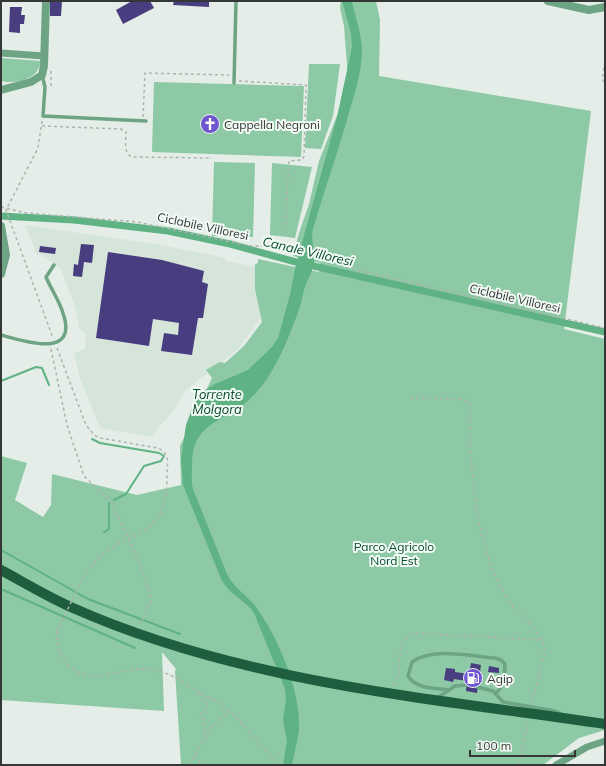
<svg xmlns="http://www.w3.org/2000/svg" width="606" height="766" font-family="Mulish,sans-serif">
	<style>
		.built { fill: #d5e5da }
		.green { fill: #8cc9a4 }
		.water { fill: #5fb283 }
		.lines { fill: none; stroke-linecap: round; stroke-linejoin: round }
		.stream { stroke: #5fb283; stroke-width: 2 }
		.canal { stroke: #5fb283; stroke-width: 7 }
		.building { fill: #483d7f }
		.path { stroke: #acb3ae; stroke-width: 1.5; stroke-dasharray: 3 3; stroke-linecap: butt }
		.service { stroke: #6da483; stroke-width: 3.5 }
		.minor { stroke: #6da483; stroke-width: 7 }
		.tertiary { stroke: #6da483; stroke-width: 8 }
		.primary { stroke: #1e5e3e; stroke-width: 10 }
		.path-bridge { stroke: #acb3ae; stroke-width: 1.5; stroke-dasharray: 3 3; stroke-linecap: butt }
		.labels { text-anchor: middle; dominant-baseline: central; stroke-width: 4; stroke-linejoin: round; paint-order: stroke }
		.poi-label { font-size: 12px; fill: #343735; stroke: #f2faf5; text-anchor: start }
		.street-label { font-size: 12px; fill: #343735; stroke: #f2faf5 }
		.park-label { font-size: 12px; fill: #054a2c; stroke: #f2faf5 }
		.water-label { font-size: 13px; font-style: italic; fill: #04492b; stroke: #f2faf5 }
	</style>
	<rect width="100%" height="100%" fill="#e4ede7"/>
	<path class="built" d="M25 225 155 244 226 258V261L256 267 263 315 238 349 186 390 173 411 151 437 100 428 79 375 74 353 85 349 86 333 79 328 75 307 61 269 40 254 37 255Z"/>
	<g class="green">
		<path d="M341 1H376L380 20 379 76 591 111 564 329 605 339V730L579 738 543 765H181L175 671 176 669 162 652 164 711 1 700V456L27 463 15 500 43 517 51 505 52 474 137 495 181 485 180 446 212 378 206 370 220 362 225 363 244 346 262 322 255 289V264L258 263V259L319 272 320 263 293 256 299 233 309 204 319 161 344 98 348 79 344 26 340 8Z"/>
		<path d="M1 58 41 61C38 80 17 84 1 81Z"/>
		<path d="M309 64H340L333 116 321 149 305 148Z"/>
		<path d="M154 82 304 86 301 157 152 152Z"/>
		<path d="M214 162 255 163 253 237 212 236Z"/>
		<path d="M272 163 312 167 295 238 270 235Z"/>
	</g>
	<path class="water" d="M342 1H352C355 17 361 32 362 49 362 69 356 90 350 109 339 149 325 188 313 229 310 241 316 251 314 264 312 272 309 277 306 284 303 291 302 299 300 307 291 332 281 357 267 379 259 390 251 399 240 407 214 424 192 428 192 465 192 474 191 481 193 489L227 574C234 589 249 596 258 610 279 639 301 693 299 729 298 741 294 753 292 765H283L287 741 283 720 286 699 285 689 254 613C245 600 230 595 222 581L183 485 181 459 186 425 193 406 202 392 215 384 248 370 272 347 278 338 290 295 296 264 337 117 352 47 351 33Z"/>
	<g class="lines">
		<g class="stream">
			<path d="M1 381 36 367 42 368 49 385"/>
			<path d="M92 439 100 443 159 453 164 456 161 461 144 466 126 494 114 500"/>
			<path d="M104 532 109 529V503"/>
			<path d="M1 550 88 599 180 634"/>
			<path d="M1 589 135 648"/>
		</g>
		<path class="canal" d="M1 216 74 220 168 231 230 244 296 262 605 332"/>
	</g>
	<g class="building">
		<path d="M50 1H62L61 16H50Z"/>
		<path d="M132 1H150L154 8 123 24 116 10Z"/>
		<path d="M174 1H209V7L173 5Z"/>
		<path d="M10 7H22L21 15H25L24 24H20V33L9 32Z"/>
		<path d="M205 118 215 119V129L205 128Z"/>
		<path d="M81 244 94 245 92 263 84 262 82 277 73 276 74 264 78 265Z"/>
		<path d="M40 246 56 248 55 254 39 252Z"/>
		<path d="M108 252 162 260 204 271 202 282 208 284 203 318H198L192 355 161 351 164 333 178 335 179 323 153 319 149 346 96 338Z"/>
		<path d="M471 663 481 665 477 693 466 691 467 681 454 679 453 682 444 680 446 668 455 669V672L469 674Z"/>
		<path d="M489 666 499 668V673L488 672Z"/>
	</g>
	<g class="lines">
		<g class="path">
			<path d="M605 62 602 79 605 83"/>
			<path d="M239 81 306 85 304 156 302 160 289 161 285 234"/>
			<path d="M51 86V70"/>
			<path d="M143 117 145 73 229 75"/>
			<path d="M42 121 38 148 6 210 53 338"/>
			<path d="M42 126 121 129 126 132C126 141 123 153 132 157L212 158"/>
			<path d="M1 207 26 213 137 222 251 246H288L326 253 348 268 605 328"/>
			<path d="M57 348 86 425 94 435 100 438 158 448C169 454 168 460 167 471 167 483 167 497 163 508 152 533 131 536 111 548 98 556 89 568 82 580"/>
			<path d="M51 349 67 425 84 476 111 501 129 539 150 591 151 602 141 624"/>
			<path d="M410 398 463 399 469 403C472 416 469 431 470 445 473 487 477 529 492 568 497 583 506 598 516 611 527 623 544 634 545 652L532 703"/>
			<path d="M57 631C55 648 63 666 80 673 101 681 125 668 146 669 167 670 181 681 198 692 204 695 211 698 217 702 240 718 259 743 277 765"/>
			<path d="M394 685C404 668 394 641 413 633L542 640"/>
			<path d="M199 693 207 704 205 709 200 713 204 723 205 736"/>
			<path d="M195 755 202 765"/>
			<path d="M191 765 193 758 211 727 229 712"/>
			<path d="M519 765 528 722"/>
		</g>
		<g class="service">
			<path d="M42 75 45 87 43 116 146 121"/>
			<path d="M234 83 236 1"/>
			<path d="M1 335C23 341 79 360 63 313 59 300 51 289 46 277L54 265"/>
			<path d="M477 687 493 691 503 702 555 711 563 715"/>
			<path d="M449 690C435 688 416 689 408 676L412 662C433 647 470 656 495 658L501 660 505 664 504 683 496 694"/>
			<path d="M437 698 455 686 467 685"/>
		</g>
		<g class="minor">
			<path d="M1 53 44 56"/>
			<path d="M556 765 587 747 605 741"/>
		</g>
		<g class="tertiary">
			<path d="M548 1 589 10 605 7"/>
			<path d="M1 90 31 82 42 75 44 66 46 1"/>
			<path d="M1 226 6 255 1 274"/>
		</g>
		<path class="primary" d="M1 570C25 583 48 597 73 608 240 682 427 698 605 724"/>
		<path class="path-bridge" d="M57 631 82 580"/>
	</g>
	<defs>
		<g id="church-disc" transform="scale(1)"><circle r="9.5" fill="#6f55cf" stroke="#f2faf5"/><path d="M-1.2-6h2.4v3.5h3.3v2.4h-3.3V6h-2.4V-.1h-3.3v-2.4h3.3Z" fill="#fff"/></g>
		<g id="fuel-disc" transform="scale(1)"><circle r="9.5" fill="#6f55cf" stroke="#f2faf5"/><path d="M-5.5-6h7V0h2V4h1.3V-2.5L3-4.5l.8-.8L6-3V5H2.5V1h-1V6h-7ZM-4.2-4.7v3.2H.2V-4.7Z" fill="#fff"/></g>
	</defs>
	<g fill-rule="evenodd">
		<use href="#church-disc" x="210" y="124"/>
		<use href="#fuel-disc" x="473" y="678"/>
	</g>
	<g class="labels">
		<g class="poi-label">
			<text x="224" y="124">Cappella Negroni</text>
			<text x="487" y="678">Agip</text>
		</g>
		<g class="street-label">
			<text transform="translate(203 226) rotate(12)">Ciclabile Villoresi</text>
			<text transform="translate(515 298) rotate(13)">Ciclabile Villoresi</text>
		</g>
		<g class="park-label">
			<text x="394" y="546">Parco Agricolo<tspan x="394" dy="14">Nord Est</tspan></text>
		</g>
		<g class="water-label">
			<text transform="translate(308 251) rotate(13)">Canale Villoresi</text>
			<text x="217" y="394">Torrente<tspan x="217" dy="15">Molgora</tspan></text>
		</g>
	</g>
	<rect width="606" height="766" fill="none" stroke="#343735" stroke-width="4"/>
	<path d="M470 750v6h105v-6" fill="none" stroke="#343735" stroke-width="2"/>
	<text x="476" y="750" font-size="12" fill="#343735" stroke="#f2faf5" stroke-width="3" paint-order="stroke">100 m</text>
</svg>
